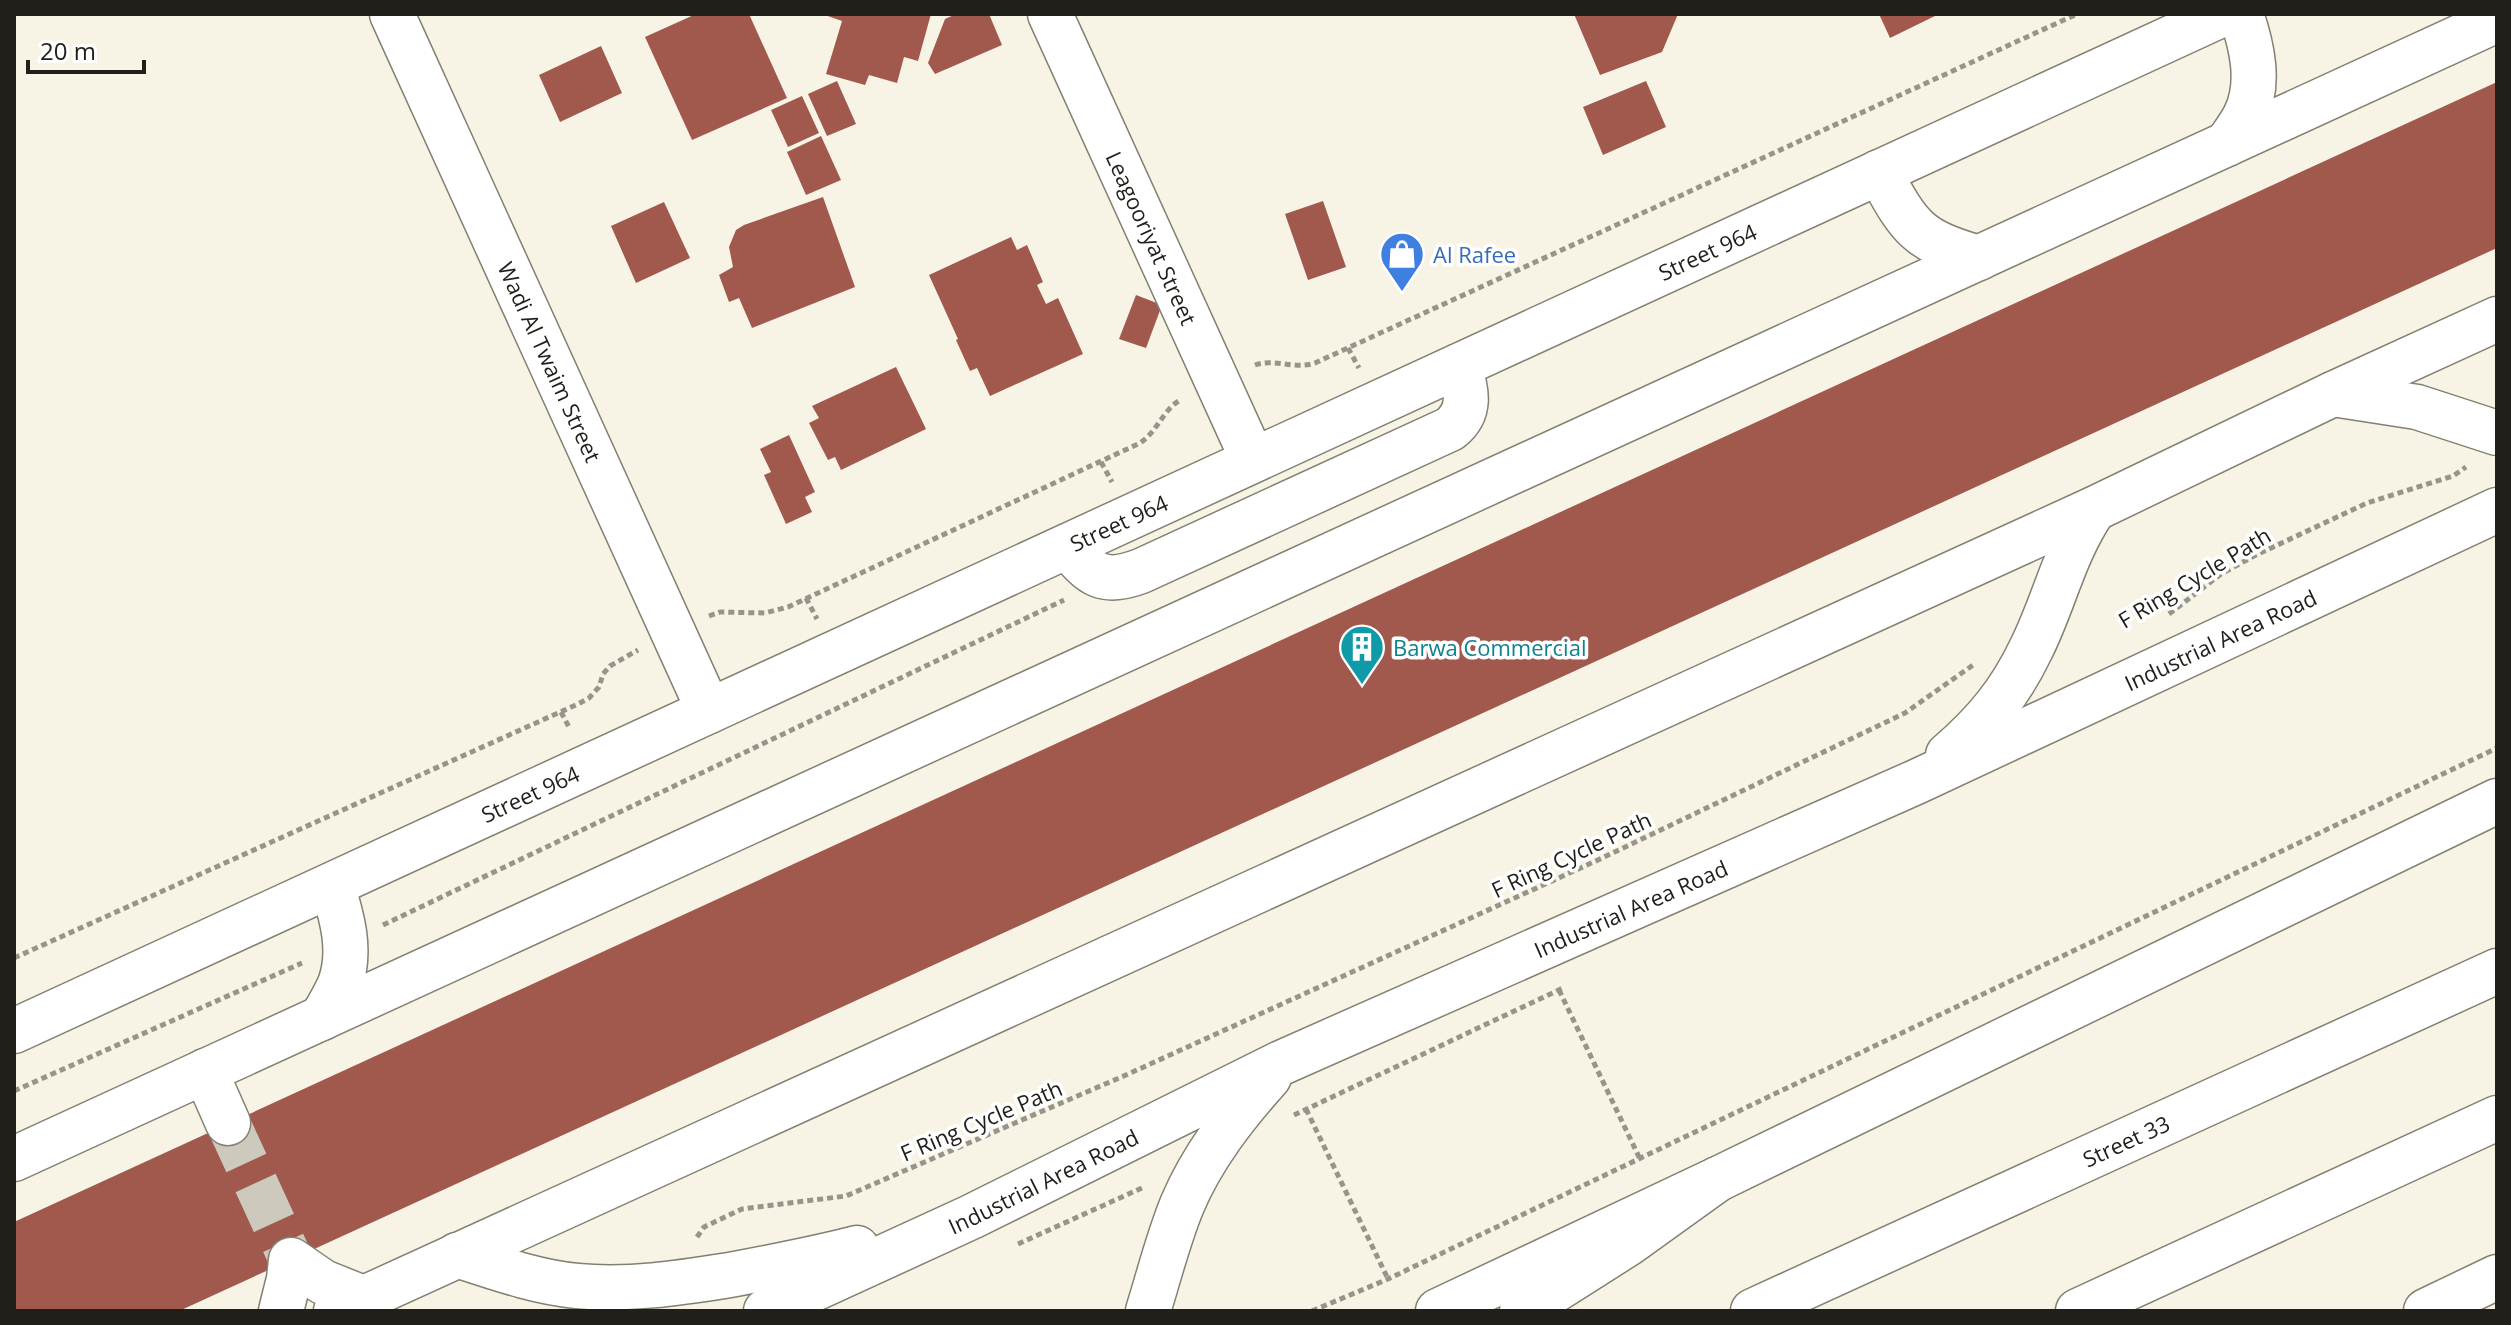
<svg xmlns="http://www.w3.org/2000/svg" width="2511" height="1325" font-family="'Open Sans',sans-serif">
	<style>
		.building { fill: #a1584d }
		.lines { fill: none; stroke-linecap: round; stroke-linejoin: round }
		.minor-tunnel { stroke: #cdc9bc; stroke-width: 44; stroke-dasharray: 44 22; stroke-linecap: butt }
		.minor-casing { stroke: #838072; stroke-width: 47 }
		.highway-casing { stroke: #838072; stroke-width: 47 }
		.path { stroke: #979489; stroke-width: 5; stroke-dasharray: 6 4; stroke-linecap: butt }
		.minor { stroke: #fff; stroke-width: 44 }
		.highway { stroke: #fff; stroke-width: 44 }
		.labels { text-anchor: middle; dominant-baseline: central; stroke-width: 7; stroke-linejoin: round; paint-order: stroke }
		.street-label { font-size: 22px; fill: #211f1a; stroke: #fff }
		.shop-label { font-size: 22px; fill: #366cbe; stroke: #fff; text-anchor: start }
		.culture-label { font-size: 22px; fill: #0d838f; stroke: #fff; text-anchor: start }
	</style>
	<rect width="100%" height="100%" fill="#f8f4e5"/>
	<g class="building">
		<path d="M696 14H749L787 98 692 140 645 37Z"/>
		<path d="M822 14H931L918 61 904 57 897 83 869 75 865 85 826 74 842 21Z"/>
		<path d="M956 14H989L1002 45 935 74 928 63 945 19Z"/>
		<path d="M1574 14H1678L1662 52 1600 75Z"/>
		<path d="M1879 14H1939L1890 38Z"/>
		<path d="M601 46 622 93 560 122 539 75Z"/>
		<path d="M837 81 856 124 827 136 808 94Z"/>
		<path d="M1646 81 1666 127 1603 155 1583 107Z"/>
		<path d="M2497 82V248L179 1311H14V1222Z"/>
		<path d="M802 96 819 133 788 147 771 110Z"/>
		<path d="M821 136 841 180 806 195 787 152Z"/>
		<path d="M823 197 855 287 752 328 739 298 729 302 719 275 733 267 729 247 736 230 744 225Z"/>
		<path d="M1323 201 1346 267 1308 280 1285 214Z"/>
		<path d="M664 202 690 258 636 283 611 226Z"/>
		<path d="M1011 237 1017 250 1027 245 1043 282 1037 285 1046 304 1058 298 1083 354 990 396 977 368 970 371 956 340 958 339 929 275Z"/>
		<path d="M1136 295 1162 305 1146 348 1119 339Z"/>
		<path d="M896 367 926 429 841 470 835 457 828 460 809 423 819 418 812 406Z"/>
		<path d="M789 435 815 492 805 497 812 512 786 524 764 475 771 472 760 449Z"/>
	</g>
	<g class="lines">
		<path class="minor-tunnel" d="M228 1123 291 1260"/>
		<g class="minor-casing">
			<g id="minor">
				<path id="s1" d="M392 14 709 711"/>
				<path id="s2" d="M1050 14 1253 460"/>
				<path d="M2227 144C2233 135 2240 126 2245 116 2261 84 2252 46 2241 14"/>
				<path d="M1879 172C1910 228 1916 240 1979 258"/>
				<path d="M2333 394 2417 407 2497 433"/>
				<path d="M1068 546C1091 576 1103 585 1141 571L1450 429C1473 411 1466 390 1459 366"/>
				<path d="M1948 755C1985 723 2010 693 2031 649 2055 601 2063 555 2094 509"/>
				<path d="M322 1018C328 1007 335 996 340 984 352 951 342 917 332 885"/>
				<path id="s3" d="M14 1031 2223 14"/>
				<path d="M205 1071 228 1123"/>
				<path d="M14 1159 2497 20"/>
				<path d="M457 1255C497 1268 536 1282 577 1286 629 1291 679 1283 730 1275 772 1267 815 1259 857 1248"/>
				<path d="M281 1311 289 1279 291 1260 323 1282 363 1298"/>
				<path d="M336 1311 2094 509 2333 394 2497 319"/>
				<path id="s4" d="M766 1311 971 1217 1281 1063 1916 782 2497 510"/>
				<path d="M1148 1311C1159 1276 1168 1239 1182 1205 1202 1157 1235 1115 1269 1077"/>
				<path d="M1438 1311 1718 1179 2497 801"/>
				<path d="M2426 1311 2497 1277"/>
			</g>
		</g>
		<g class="highway-casing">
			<g id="highway">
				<path d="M1522 1311 1629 1243 1718 1179"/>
				<path id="s5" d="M1753 1311 2497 971"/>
				<path d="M2078 1311 2497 1118"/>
			</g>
		</g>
		<g class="path">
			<path d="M1348 348 1359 368"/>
			<path d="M1255 365C1275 358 1294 370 1315 363L2077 14"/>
			<path d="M1101 462 1112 482"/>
			<path d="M806 598 817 619"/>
			<path d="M2169 614 2221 574 2254 556 2367 503 2453 476 2466 467"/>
			<path d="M709 616 720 612 765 613 788 607 1140 443C1158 431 1162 411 1180 400"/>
			<path d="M561 712 570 729"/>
			<path d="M383 925 1064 600"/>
			<path d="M14 958 578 704 589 698 599 687 603 674 610 666 638 650"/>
			<path d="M1559 990 1640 1159"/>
			<path d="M14 1091 302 963"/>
			<path d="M1306 1109 1388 1279"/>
			<path d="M1294 1115 1563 988"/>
			<path d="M697 1237 704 1227 742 1209 846 1196 1126 1075 1598 860 1905 713 1973 665"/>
			<path d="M1018 1244 1144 1187"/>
			<path d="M1312 1311 1388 1279 2497 748"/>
		</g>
		<use href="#minor" class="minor"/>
		<use href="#highway" class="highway"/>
	</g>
	<defs>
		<g id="shop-pin" transform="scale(2.3)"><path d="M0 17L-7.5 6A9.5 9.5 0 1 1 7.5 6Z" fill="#3f7fe0" stroke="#fff"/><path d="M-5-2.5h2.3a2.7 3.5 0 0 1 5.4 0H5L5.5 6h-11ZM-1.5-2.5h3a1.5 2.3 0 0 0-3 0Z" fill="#fff"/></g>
		<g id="building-pin" transform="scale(2.3)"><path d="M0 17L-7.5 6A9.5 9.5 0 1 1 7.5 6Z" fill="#0f9aa8" stroke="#fff"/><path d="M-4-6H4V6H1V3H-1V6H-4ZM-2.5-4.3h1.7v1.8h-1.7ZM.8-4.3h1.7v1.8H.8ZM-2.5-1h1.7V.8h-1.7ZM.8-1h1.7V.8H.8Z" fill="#fff"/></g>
	</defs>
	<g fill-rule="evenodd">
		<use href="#shop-pin" x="1402" y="254"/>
		<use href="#building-pin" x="1362" y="647"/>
	</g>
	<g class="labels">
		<g class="street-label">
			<text stroke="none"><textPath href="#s2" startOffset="246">Leagooriyat Street</textPath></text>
			<text stroke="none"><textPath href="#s3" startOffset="1864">Street 964</textPath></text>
			<text stroke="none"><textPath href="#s1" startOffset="382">Wadi Al Twaim Street</textPath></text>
			<text stroke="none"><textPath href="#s3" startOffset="1216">Street 964</textPath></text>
			<text transform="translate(2194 577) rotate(-31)">F Ring Cycle Path</text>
			<text stroke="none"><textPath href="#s4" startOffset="1602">Industrial Area Road</textPath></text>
			<text stroke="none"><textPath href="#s3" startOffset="568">Street 964</textPath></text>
			<text transform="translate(1571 854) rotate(-25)">F Ring Cycle Path</text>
			<text stroke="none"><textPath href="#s4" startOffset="954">Industrial Area Road</textPath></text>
			<text transform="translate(981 1120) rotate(-23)">F Ring Cycle Path</text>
			<text stroke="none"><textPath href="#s5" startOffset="410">Street 33</textPath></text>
			<text stroke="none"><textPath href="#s4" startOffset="306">Industrial Area Road</textPath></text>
		</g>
		<g class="shop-label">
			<text x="1433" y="254">Al Rafee</text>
		</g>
		<g class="culture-label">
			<text x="1393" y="647">Barwa Commercial</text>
		</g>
	</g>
	<rect width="2511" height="1325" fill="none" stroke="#211f1a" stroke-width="32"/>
	<path d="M28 60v12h116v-12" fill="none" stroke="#211f1a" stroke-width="4"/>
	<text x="40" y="60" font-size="24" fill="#211f1a" stroke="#ffffff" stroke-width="6" paint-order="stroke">20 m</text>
</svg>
